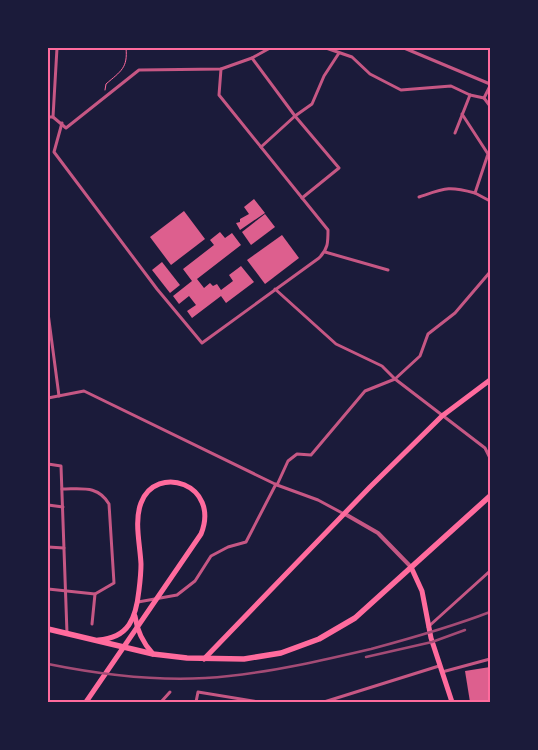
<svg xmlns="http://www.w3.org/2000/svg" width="538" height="750" font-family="Manrope,sans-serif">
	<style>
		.building { fill: #dd5f8e }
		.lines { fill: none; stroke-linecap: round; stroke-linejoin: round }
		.path { stroke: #ff6b9d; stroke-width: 1 }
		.minor { stroke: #c65784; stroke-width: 3 }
		.tertiary { stroke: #c65784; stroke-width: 4 }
		.primary { stroke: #ff6b9d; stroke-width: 5 }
		.trunk { stroke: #ff6b9d; stroke-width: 5.5 }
		.rail { stroke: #a44b75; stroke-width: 2.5 }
		.neatline { fill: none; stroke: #ff6b9d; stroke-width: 2 }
	</style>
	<rect width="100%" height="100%" fill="#1b1b3a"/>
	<g class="building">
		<path d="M254 199 265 213 240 230 236 223 240 222V219L249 214 244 207Z"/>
		<path d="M184 211 205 239 171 265 150 237Z"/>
		<path d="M265 214 275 227 251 245 242 232Z"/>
		<path d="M220 232 225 238 232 233 241 245 197 279 204 288 210 283 213 286 217 284 221 290 233 281 229 275 241 266 254 282 226 303 221 296 192 318 187 311 196 305 189 296 179 304 173 296 192 281 183 269 214 245 210 240Z"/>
		<path d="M282 235 299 258 265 284 247 260Z"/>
		<path d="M162 262 180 285 170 293 152 270Z"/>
		<path d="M490 667V702H470L465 671Z"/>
	</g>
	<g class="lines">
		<path class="path" d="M105 90 106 84C121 71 128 68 126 48"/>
		<g class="minor">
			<path d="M326 48 352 57 370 74 401 90 451 86 470 95 484 98"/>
			<path d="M404 48 490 84"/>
			<path d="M252 58 295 116 339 168 302 198"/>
			<path d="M490 86 484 98 490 106"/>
			<path d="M462 114 488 154 475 193 490 201"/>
			<path d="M48 117H53L66 128 139 70 221 69 252 58 270 48"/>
			<path d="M53 117 57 48"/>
			<path d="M62 123 54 152 157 289 202 343 319 258C328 249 328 243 328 230L219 95 221 69"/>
			<path d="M455 133 470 95"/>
			<path d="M261 147 295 116 312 104 324 76 339 53"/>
			<path d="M419 197C446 188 448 186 475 193"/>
			<path d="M325 252 388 270"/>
			<path d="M275 289 336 344 382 366 395 379 485 448 490 458"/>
			<path d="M48 313 59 396"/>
			<path d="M48 398 84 391 277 485 318 500 344 514"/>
			<path d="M48 464 61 466 67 633"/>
			<path d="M277 485 288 461 297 454 311 455 365 391 395 379 420 356 428 334 455 313 490 272"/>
			<path d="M48 505 63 507"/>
			<path d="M48 547 64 548"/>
			<path d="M48 589 95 594 114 583 109 504C98 485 82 489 62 489"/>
			<path d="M138 602 177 595 195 581 211 556 228 547 246 542 276 484"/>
			<path d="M92 624 95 594"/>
			<path d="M428 627 490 571"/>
			<path d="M442 672 490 659"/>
			<path d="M161 702 170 692"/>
			<path d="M196 702 198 692 259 702"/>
			<path d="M324 702 439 666"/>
		</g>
		<path class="tertiary" d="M345 514 378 533 411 567"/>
		<g class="primary">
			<path d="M411 567 422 591 431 638 452 702"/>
			<path d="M135 616C137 631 143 643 153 654"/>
			<path d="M204 659 370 487 442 416 490 380"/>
			<path d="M86 702 201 534C221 484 156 463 141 503 134 521 140 544 141 564 141 573 140 582 139 590 136 618 129 638 98 640"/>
		</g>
		<path class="trunk" d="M48 629 153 654 187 658 244 659 281 653 319 639 355 618 490 496"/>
		<g class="rail">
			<path d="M366 657 432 642 465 630"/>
			<path d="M48 664C107 676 169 683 229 676 277 671 324 660 371 649 412 638 451 627 490 612"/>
		</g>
	</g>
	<rect width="538" height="750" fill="none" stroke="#1b1b3a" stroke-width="98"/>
	<rect x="49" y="49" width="440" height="652" class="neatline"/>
</svg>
